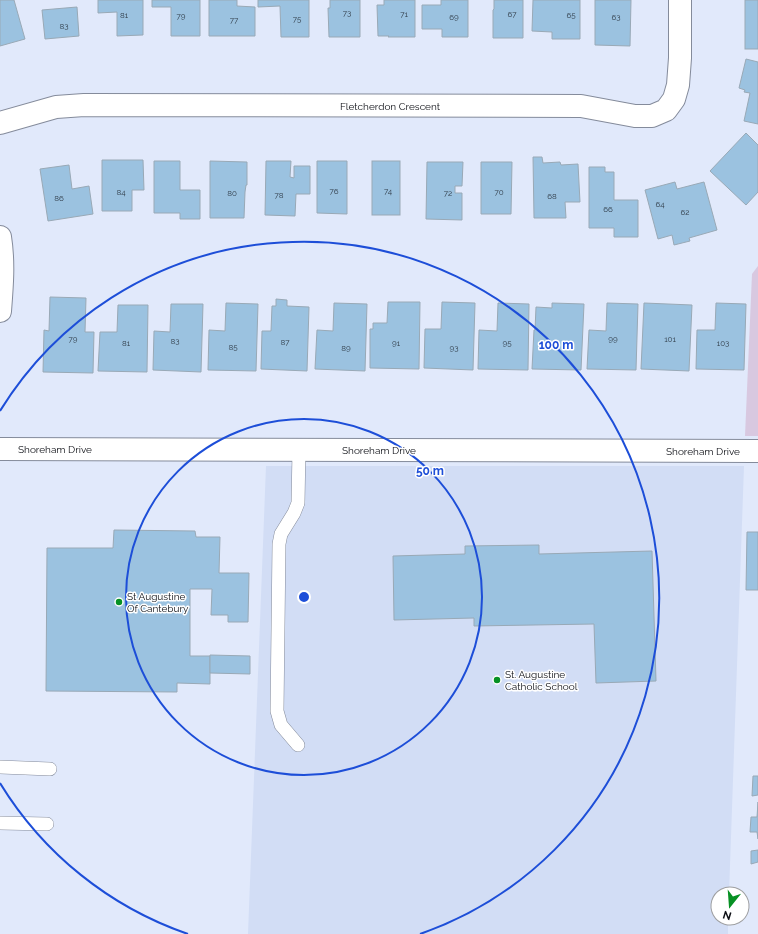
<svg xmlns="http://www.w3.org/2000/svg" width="758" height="934" font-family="Raleway,sans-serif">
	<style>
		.built { fill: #d2ddf5 }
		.green { fill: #d8c8e0 }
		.building { fill: #9bc2e0; stroke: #99a9b6 }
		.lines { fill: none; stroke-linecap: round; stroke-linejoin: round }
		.lane-casing { stroke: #848b9b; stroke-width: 14 }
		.street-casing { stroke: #848b9b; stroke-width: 24 }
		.secondary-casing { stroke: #848b9b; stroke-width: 24 }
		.lane { stroke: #fff; stroke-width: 13 }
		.street { stroke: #fff; stroke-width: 22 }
		.secondary { stroke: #fff; stroke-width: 22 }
		.ring { fill: none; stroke: #1d4ed8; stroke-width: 2 }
		.poi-dot { fill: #079124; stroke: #fff; stroke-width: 1.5 }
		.labels { text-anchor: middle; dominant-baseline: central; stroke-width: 3; stroke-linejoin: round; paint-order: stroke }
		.number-label { font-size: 8px; fill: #303c48 }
		.street-label { font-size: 10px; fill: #0d0f15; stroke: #fff }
		.poi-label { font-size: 10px; fill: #0d0f15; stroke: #fff; text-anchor: start }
		.centre { fill: #1d4ed8; stroke: #fff; stroke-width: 2 }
		.ring-label { font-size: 12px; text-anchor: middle; font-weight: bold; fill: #1d4ed8; stroke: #fff; stroke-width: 3; stroke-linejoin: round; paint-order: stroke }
	</style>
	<rect width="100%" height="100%" fill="#e1e9fb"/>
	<path class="built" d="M266 466H744L729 894H718V918H728V934H248Z"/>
	<path class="green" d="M758 266V436H745L752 274Z"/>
	<g class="building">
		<path d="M0 0H14L25 39 0 46Z"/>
		<path d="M98 0H143V35L117 36V12L98 13Z"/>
		<path d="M152 0H200V36H171V7H152Z"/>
		<path d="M209 0H237V6L255 7V36H209Z"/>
		<path d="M258 0H309V37H281L280 6 258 7Z"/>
		<path d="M330 0H360V37H329L328 8H330Z"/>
		<path d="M384 0H415V37H388L389 36H378L377 5H384Z"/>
		<path d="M441 0H468V37H442V29H422V5H441Z"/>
		<path d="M494 0H523V38H493V10L494 9Z"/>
		<path d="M533 0H580V39H552V32L532 31Z"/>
		<path d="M595 0H631L630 46 595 45Z"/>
		<rect x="745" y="0" width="13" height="49"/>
		<path d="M77 7 79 36 45 39 42 10Z"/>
		<path d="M746 59 758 62V124L744 121 750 93 744 92 745 90 739 88Z"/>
		<path d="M746 133 758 145V192L746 205 710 171Z"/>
		<path d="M533 157H542L543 163 560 162 561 165 578 164 580 202H565L566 218H534Z"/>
		<path d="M102 160H143L144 190H132V211H102Z"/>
		<path d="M154 161H180V190H200V219H180V213H154Z"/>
		<path d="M210 161 247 162V185H246L245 192 244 218H210Z"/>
		<path d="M266 161H291L290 177 294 178V166H310V194H296L295 216 265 215Z"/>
		<path d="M317 161H347V214L317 213Z"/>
		<rect x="372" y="161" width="28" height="54"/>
		<path d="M427 162H463L462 186H455V193H462V220L426 219Z"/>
		<path d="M481 162H512L511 214H481Z"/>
		<path d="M69 165 72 189 89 186 93 214 48 221 40 169Z"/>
		<path d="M589 167H605V172H614V200H638V237H614V228H589Z"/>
		<path d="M675 182 677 189 704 182 717 230 689 238 690 241 674 245 672 235 658 239 645 190Z"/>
		<path d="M50 297 86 298 85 332H94L93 373 43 372 44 330 49 331Z"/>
		<path d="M276 299 287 300V306L309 307 307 371 261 369 262 331H271L272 306H276Z"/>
		<path d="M388 302H420L419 369 370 368V329H373V323H387Z"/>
		<path d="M442 302 475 303 473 370 424 368 425 329H441Z"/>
		<path d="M226 303 258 304 256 371 208 370 209 330 225 331Z"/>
		<path d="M334 303 367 304 365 371 315 369 317 330 333 331Z"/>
		<path d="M498 303 529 304 528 370 478 369 479 330 497 331Z"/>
		<path d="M552 303 584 304 581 370 532 369 534 330H535L536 307 552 308Z"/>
		<path d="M607 303 638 304 636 370 587 369 589 330 606 331Z"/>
		<path d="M644 303 692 305 689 371 641 369Z"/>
		<path d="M716 303 746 304 744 370 696 369 697 330H715Z"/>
		<path d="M171 304H203L201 372 153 370 154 331 170 332Z"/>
		<path d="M118 305H148L147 372 98 371 100 332H117Z"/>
		<path d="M114 530 195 531 196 537H220L219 573H249L248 622H228V615H211L212 589H190V656H210V684L177 683V692L46 691 47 548H113Z"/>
		<path d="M747 532H758V590H746Z"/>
		<path d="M539 545V554L652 551 656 681 596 683 594 624 474 626V618L394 620 393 556 465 554V546Z"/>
		<path d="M210 655 250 656V674L210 673Z"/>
		<path d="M753 776H758V795L752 796Z"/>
		<path d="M758 802V839L757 832H750L751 817H757Z"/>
		<path d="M758 850V862L751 864V851Z"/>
	</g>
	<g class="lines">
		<g class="lane-casing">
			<g id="lane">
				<path d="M298 745 281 725 277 711 279 544 281 534 294 513 298 503 299 450"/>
				<path d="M0 767 50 769"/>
				<path d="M0 823 47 824"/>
			</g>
		</g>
		<g class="street-casing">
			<path id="street" d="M0 123 56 107 84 105 581 106 635 116H652L666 110 674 99 678 85 680 58V0"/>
		</g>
		<g class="secondary-casing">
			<g id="secondary">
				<path d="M0 237C4 262 2 286 0 311"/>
				<path d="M0 449 758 451"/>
			</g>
		</g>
		<use href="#lane" class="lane"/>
		<use href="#street" class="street"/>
		<use href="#secondary" class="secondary"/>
	</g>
	<g class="ring">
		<circle cx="304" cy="597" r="178"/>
		<path d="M188 934A356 356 0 0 1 0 783M0 411A356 356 0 1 1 420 934"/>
	</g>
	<g class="poi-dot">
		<circle cx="119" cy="602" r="4"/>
		<circle cx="497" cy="680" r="4"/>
	</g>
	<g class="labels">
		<g class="number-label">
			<text x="347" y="13">73</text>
			<text x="404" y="14">71</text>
			<text x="512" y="14">67</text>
			<text x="124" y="15">81</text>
			<text x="571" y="15">65</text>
			<text x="181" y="16">79</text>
			<text x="454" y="17">69</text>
			<text x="616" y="17">63</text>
			<text x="297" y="19">75</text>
			<text x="234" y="20">77</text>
			<text x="64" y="26">83</text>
			<text x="334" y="191">76</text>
			<text x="388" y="191">74</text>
			<text x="121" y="192">84</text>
			<text x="499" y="192">70</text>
			<text x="232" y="193">80</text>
			<text x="448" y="193">72</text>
			<text x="279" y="195">78</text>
			<text x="552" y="196">68</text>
			<text x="59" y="198">86</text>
			<text x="660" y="204">64</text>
			<text x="608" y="209">66</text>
			<text x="685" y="212">62</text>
			<text x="73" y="339">79</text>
			<text x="613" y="339">99</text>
			<text x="670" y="339">101</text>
			<text x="175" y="341">83</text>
			<text x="285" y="342">87</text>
			<text x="126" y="343">81</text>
			<text x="396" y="343">91</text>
			<text x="507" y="343">95</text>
			<text x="723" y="343">103</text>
			<text x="233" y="347">85</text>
			<text x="346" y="348">89</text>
			<text x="454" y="348">93</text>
		</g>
		<g class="street-label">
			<text x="390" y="106">Fletcherdon Crescent</text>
			<text x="55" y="449">Shoreham Drive</text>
			<text x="379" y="450">Shoreham Drive</text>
			<text x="703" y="451">Shoreham Drive</text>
		</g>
		<g class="poi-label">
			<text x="127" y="596">St Augustine<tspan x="127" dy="12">Of Cantebury</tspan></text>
			<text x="505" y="674">St. Augustine<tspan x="505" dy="12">Catholic School</tspan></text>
		</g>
	</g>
	<circle cx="304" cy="597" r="6" class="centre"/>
	<g class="ring-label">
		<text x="556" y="349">100 m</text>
		<text x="430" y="475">50 m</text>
	</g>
	<g transform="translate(730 906) rotate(197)"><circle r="19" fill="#ffffff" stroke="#9e9fa1"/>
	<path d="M0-3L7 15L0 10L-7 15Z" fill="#079124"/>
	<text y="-6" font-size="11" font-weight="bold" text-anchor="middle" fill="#0d0f15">N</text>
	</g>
</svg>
